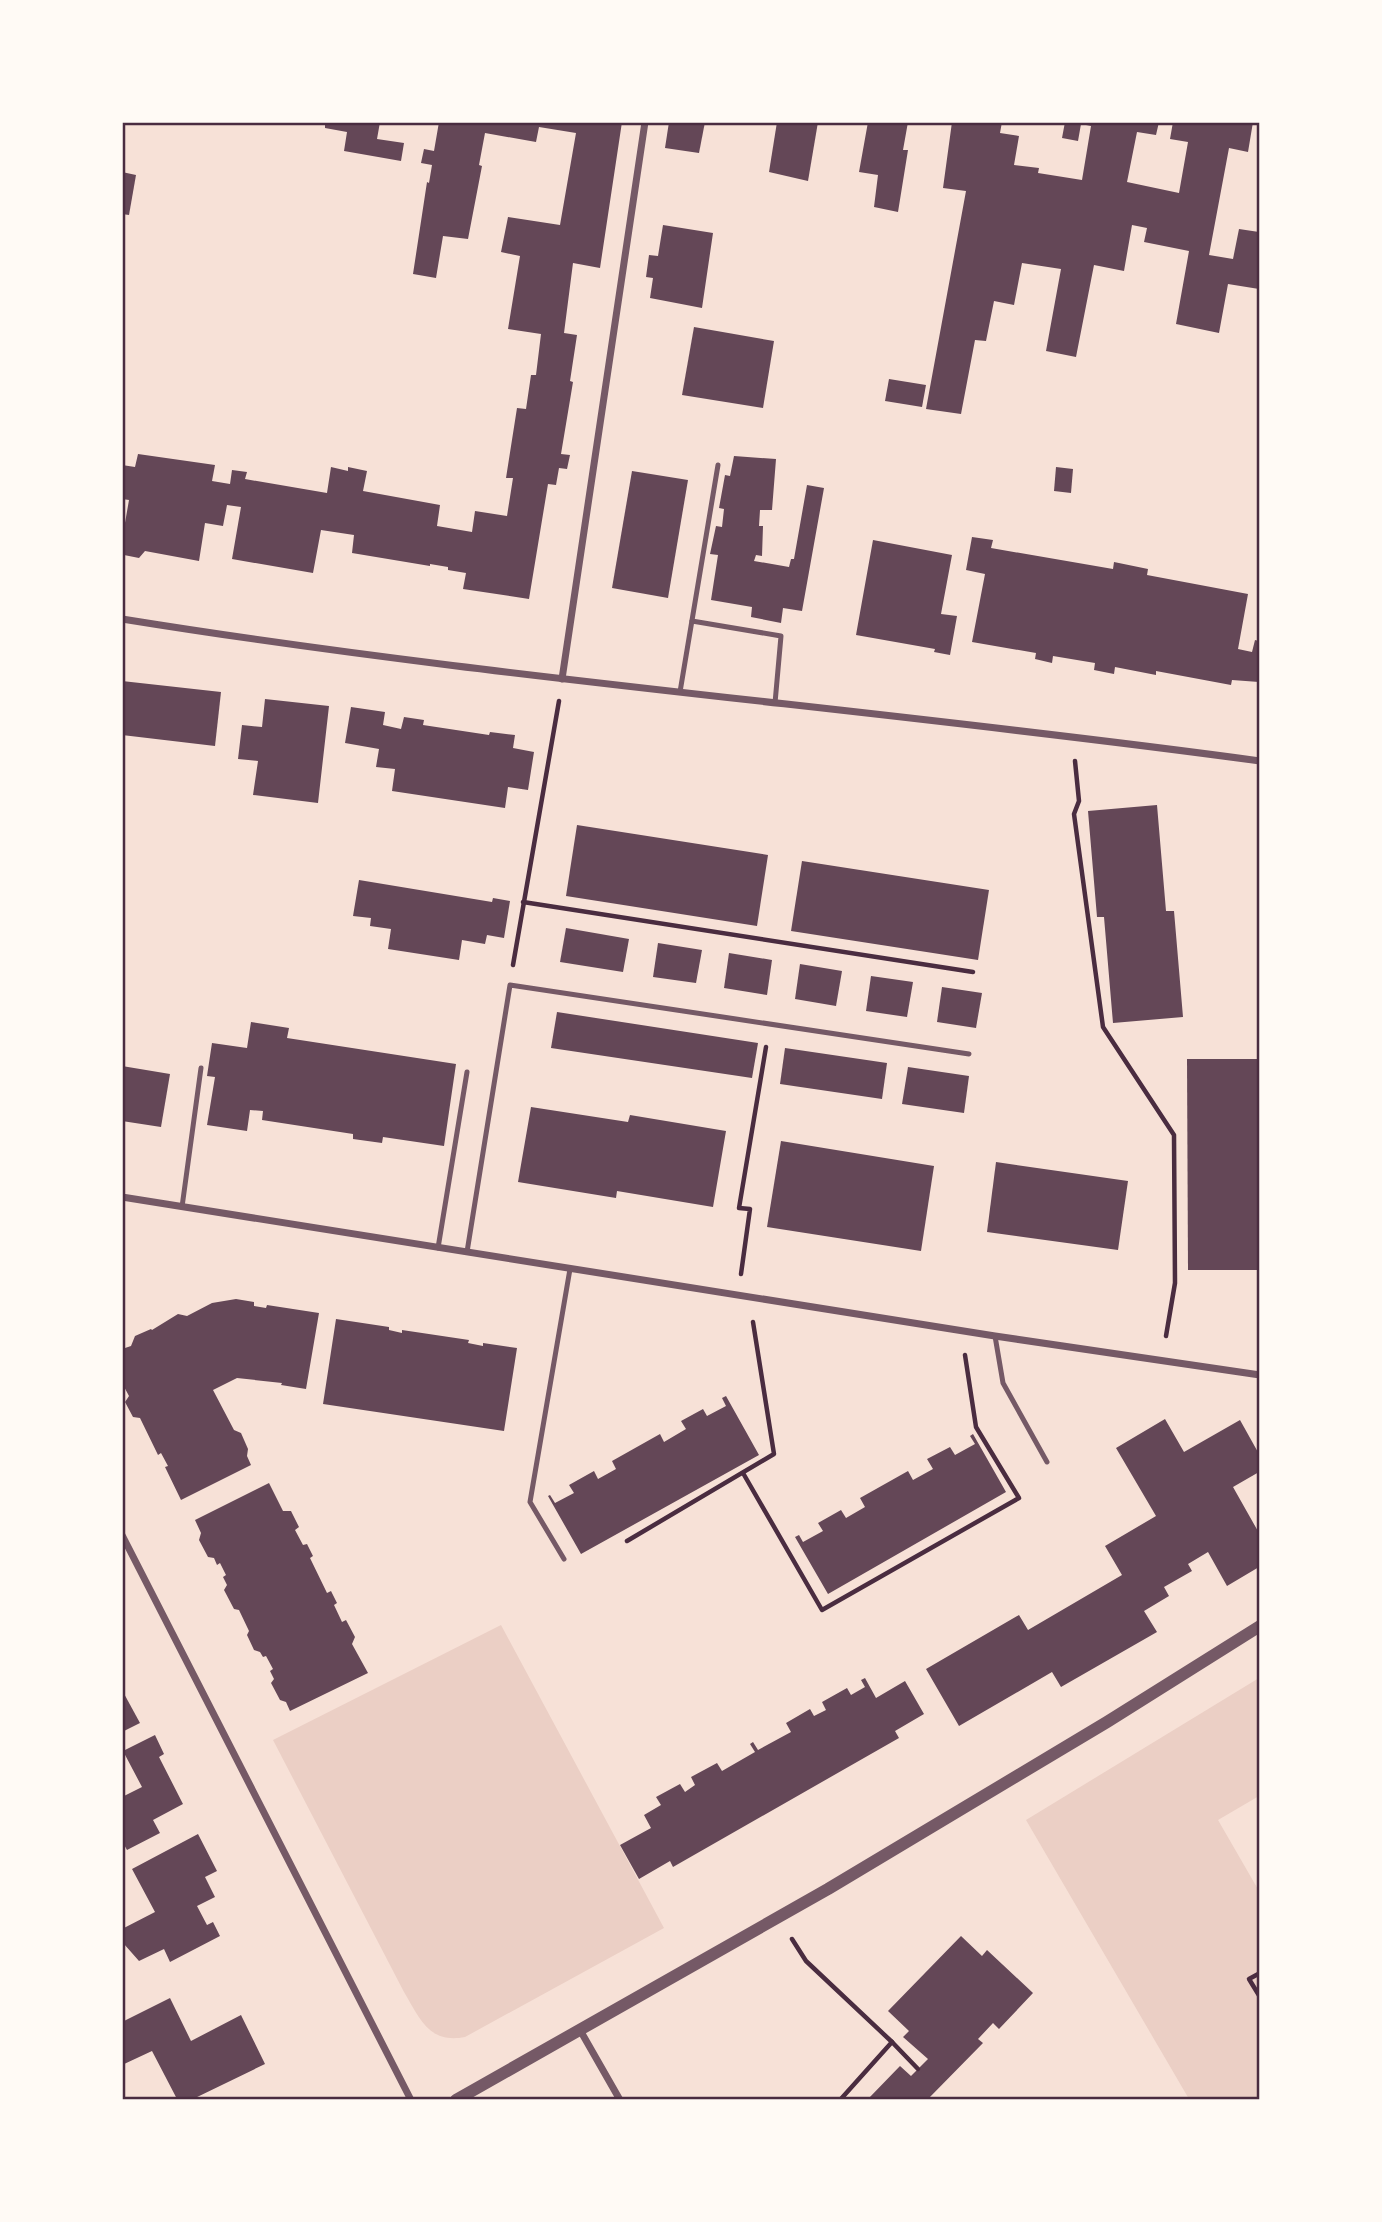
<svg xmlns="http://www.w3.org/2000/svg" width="1382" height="2222" font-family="Lato,sans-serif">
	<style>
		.green { fill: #ebcfc5 }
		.building { fill: #644757 }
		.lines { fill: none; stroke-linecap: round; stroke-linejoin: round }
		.path { stroke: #4a2c40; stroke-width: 4.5 }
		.service { stroke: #755966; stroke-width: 5 }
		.minor { stroke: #755966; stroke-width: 7 }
		.tertiary { stroke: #755966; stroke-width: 12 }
		.neatline { fill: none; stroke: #4a2c40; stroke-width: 2.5 }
	</style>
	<rect width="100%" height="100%" fill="#f7e1d7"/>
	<g class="green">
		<path d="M501 1625 664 1928 465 2037C429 2044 420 2019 404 1992L273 1740Z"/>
		<path d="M1259 1678V1796L1218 1820 1259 1891V2099H1189L1026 1820Z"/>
	</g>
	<g class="building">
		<path d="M325 122H380L377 139 404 143 401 161 344 151 347 132 325 128Z"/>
		<path d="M439 122H622L600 268 573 263 564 333 577 335 570 381 573 382 561 454 570 455 567 469 559 468 556 485 548 484 529 599 463 589 466 573 448 570V567L430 564V566L352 553 354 535 321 530 313 573 232 559 241 507 227 505 223 526 205 523 199 561 145 551 139 558 124 555 122 540 129 500 122 499V465L135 467 138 454 215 465 212 481 230 484 232 470 247 472 245 479 327 493 331 467 348 471V467L367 471 363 491 440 505 437 526 472 532 475 511 507 516 513 478H506L517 408 526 409 531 375H536L541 334 508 329 520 256 501 252 508 217 560 225 576 133 539 127 536 142 485 133 479 165 482 166 468 239 443 236 436 278 413 274 427 182 429 183 432 165 421 163 424 149 434 151Z"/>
		<path d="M669 122H705L699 153 665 148Z"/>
		<path d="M777 122H818L808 181 769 172Z"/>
		<path d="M868 122H908L903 150H908L898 212 874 207 878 175 859 172Z"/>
		<path d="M952 122H1002L1000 133 1019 136 1014 165 1039 168 1038 173 1082 180 1091 126 1081 124 1078 141 1062 138 1065 122H1159L1156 135 1137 132 1127 182 1179 193 1188 142 1170 139 1173 122H1253L1248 152 1229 148 1209 255 1233 259 1239 229 1259 232V289L1228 284 1219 333 1176 324 1189 251 1144 242 1147 228 1132 225 1124 271 1094 265 1076 357 1046 351 1061 269 1022 263 1014 305 994 301 986 341 975 340 961 414 926 409 966 191 943 188Z"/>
		<path d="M122 172 136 175 129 215 122 214Z"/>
		<path d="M663 225 713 233 702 308 650 298 653 278 646 277 649 255 658 256Z"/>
		<path d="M694 327 774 341 763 408 682 395Z"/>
		<path d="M889 379 926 385 922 407 885 401Z"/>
		<path d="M734 456 776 459 772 510H760L759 526H763L762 556 756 555 754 561 789 567 791 559H794L807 485 824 488 802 611 783 608 781 623 751 617 752 607 711 600 718 555 710 554 716 526 722 527 724 509 719 508 725 475 730 476Z"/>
		<path d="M1056 467 1073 469 1071 493 1054 491Z"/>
		<path d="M632 471 688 480 668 598 612 588Z"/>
		<path d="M972 537 993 540 991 548 1113 569 1114 562 1148 569 1147 575 1248 594 1238 649 1252 652 1255 640 1259 641V682L1232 680 1231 685 1156 671V675L1115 667 1114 674 1094 670 1095 663 1053 656 1052 663 1035 659 1036 653 972 642 985 574 966 570Z"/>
		<path d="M873 540 952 555 941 614 957 616 950 655 934 652 935 649 856 635Z"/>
		<path d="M122 681 221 692 215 746 122 735Z"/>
		<path d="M265 699 329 706 318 803 253 795 258 761 238 759 242 725 262 727Z"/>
		<path d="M351 707 385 712 383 725 401 729 404 717 424 720 423 725 489 735 490 732 515 735 513 748 534 752 528 790 508 787 505 808 392 791 395 769 376 767 379 749 345 743Z"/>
		<path d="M1157 805 1166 911H1174L1183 1017 1113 1023 1104 917H1097L1088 811Z"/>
		<path d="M577 825 768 855 757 926 566 896Z"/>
		<path d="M802 861 989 890 978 960 791 931Z"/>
		<path d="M359 880 492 902 493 898 510 901 504 938 487 935 485 944 462 940 459 960 388 949 391 929 370 926 371 918 353 916Z"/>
		<path d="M566 928 629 939 623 972 560 962Z"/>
		<path d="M658 943 702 950 696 983 653 977Z"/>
		<path d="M729 953 772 960 767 995 724 988Z"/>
		<path d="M800 964 842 971 836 1006 795 999Z"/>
		<path d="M871 976 913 982 907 1017 866 1011Z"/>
		<path d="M942 987 982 993 976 1028 937 1022Z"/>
		<path d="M557 1012 758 1043 752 1078 551 1048Z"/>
		<path d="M251 1022 289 1028 287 1038 456 1064 444 1146 383 1137 382 1143 353 1139V1134L262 1120 263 1111 250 1110 247 1131 207 1125 215 1077 207 1076 212 1043 247 1048Z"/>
		<path d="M785 1048 887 1063 882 1099 780 1084Z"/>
		<path d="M1187 1059H1257V1270H1188Z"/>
		<path d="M122 1066 170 1074 161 1127 122 1121Z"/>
		<path d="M908 1067 969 1076 964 1113 902 1104Z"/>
		<path d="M531 1107 628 1122 630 1115 726 1131 713 1207 617 1191 616 1198 518 1182Z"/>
		<path d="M781 1141 934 1166 921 1251 767 1227Z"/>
		<path d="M996 1162 1128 1181 1118 1250 987 1232Z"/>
		<path d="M236 1299 254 1302V1306L266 1308 267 1305 319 1313 306 1389 281 1385 282 1383 237 1378 213 1390 234 1430 241 1433 248 1449 247 1456 251 1465 181 1500 165 1467 168 1466 161 1453 158 1455 140 1418 133 1417 125 1402 129 1396 122 1383V1349L131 1346 135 1336 151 1329 152 1330 178 1314 187 1316 212 1303Z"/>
		<path d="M336 1319 389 1327V1330L402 1333V1330L469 1340 468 1343 483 1346V1343L517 1348 504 1431 323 1404Z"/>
		<path d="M726 1396 759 1455 581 1554 548 1496 550 1495 555 1503 574 1493 569 1485 594 1471 598 1479 616 1469 612 1461 660 1434 664 1442 686 1429 681 1421 703 1409 707 1416 726 1406 722 1398Z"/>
		<path d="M1165 1419 1184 1452 1240 1420 1259 1454V1472L1233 1487 1259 1533V1567L1227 1586 1208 1552 1188 1564 1192 1571 1164 1587 1169 1596 1144 1611 1157 1632 1061 1687 1052 1672 959 1726 926 1669 1019 1615 1028 1630 1122 1575 1105 1546 1156 1516 1116 1448Z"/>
		<path d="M973 1434 1006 1492 828 1594 795 1537 799 1535 803 1542 823 1531 818 1523 841 1510 846 1518 865 1507 860 1498 908 1471 913 1480 933 1469 927 1459 950 1447 955 1455 975 1444 970 1436Z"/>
		<path d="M269 1483 283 1511H291L299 1527 295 1530 303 1545 307 1544 313 1556 310 1558 327 1593 331 1591 337 1603 334 1605 342 1622 346 1620 355 1637 352 1644 368 1673 290 1711 286 1702 280 1700 271 1683 274 1679 270 1671 273 1669 266 1656 263 1657 260 1652 254 1650 247 1635 249 1631 239 1610 234 1609 224 1590 227 1585 223 1577 226 1575 220 1563 217 1565 214 1558 208 1557 199 1540 201 1533 195 1520Z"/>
		<path d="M865 1678 876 1698 905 1681 924 1714 895 1731 899 1738 673 1867 670 1861 639 1879 620 1845 651 1828 644 1815 661 1805 656 1797 680 1784 685 1792 695 1785 691 1777 717 1763 722 1771 755 1752 750 1744 753 1742 758 1750 791 1732 786 1723 810 1709 814 1716 826 1710 822 1702 847 1688 851 1695 865 1687 861 1680Z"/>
		<path d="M122 1690 140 1723 122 1732Z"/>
		<path d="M155 1735 164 1754 159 1757 183 1804 153 1820 160 1833 127 1850 122 1841V1797L142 1787 123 1751Z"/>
		<path d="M198 1834 217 1871 205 1877 215 1897 197 1906 207 1925 213 1922 220 1936 170 1962 164 1949 139 1961 124 1944 122 1945V1929L155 1912 132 1869Z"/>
		<path d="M961 1936 982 1956 987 1950 1033 1993 999 2029 993 2023 978 2039 983 2043 928 2099H868L900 2066 911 2076 928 2059 903 2037 909 2031 888 2011Z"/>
		<path d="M170 1998 191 2041 241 2015 265 2064 193 2099H177L152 2051 122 2065V2022Z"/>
	</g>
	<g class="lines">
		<g class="path">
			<path d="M1075 761 1079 801 1074 814 1103 1027 1174 1135 1175 1283 1166 1336"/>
			<path d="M523 902 973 972"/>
			<path d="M513 965 559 701"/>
			<path d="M741 1274 750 1209 739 1208 766 1047"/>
			<path d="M743 1473 822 1610 1019 1498 976 1427 965 1355"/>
			<path d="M627 1541 774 1454 753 1322"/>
			<path d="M792 1939 806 1961 892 2042 840 2100"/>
			<path d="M1260 1973 1249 1979 1260 1997"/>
			<path d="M892 2042 918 2069"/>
		</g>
		<g class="service">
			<path d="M692 621 781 636 775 703"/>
			<path d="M680 692 718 465"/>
			<path d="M182 1207 201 1068"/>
			<path d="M438 1248 467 1072"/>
			<path d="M467 1252 510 985 969 1054"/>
			<path d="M995 1336 1003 1383 1047 1462"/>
			<path d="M564 1559 530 1502 570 1269"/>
		</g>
		<g class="minor">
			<path d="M122 619C500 680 881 709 1260 761"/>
			<path d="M562 679 645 122"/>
			<path d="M122 1197 995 1336 1260 1375"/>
			<path d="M122 1535 411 2100"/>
			<path d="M580 2030 620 2100"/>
		</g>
		<path class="tertiary" d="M456 2100 828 1889 1107 1722 1260 1626"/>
	</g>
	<rect width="1382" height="2222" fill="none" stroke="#fffaf5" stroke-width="248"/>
	<rect x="124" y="124" width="1134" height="1974" class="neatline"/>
</svg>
